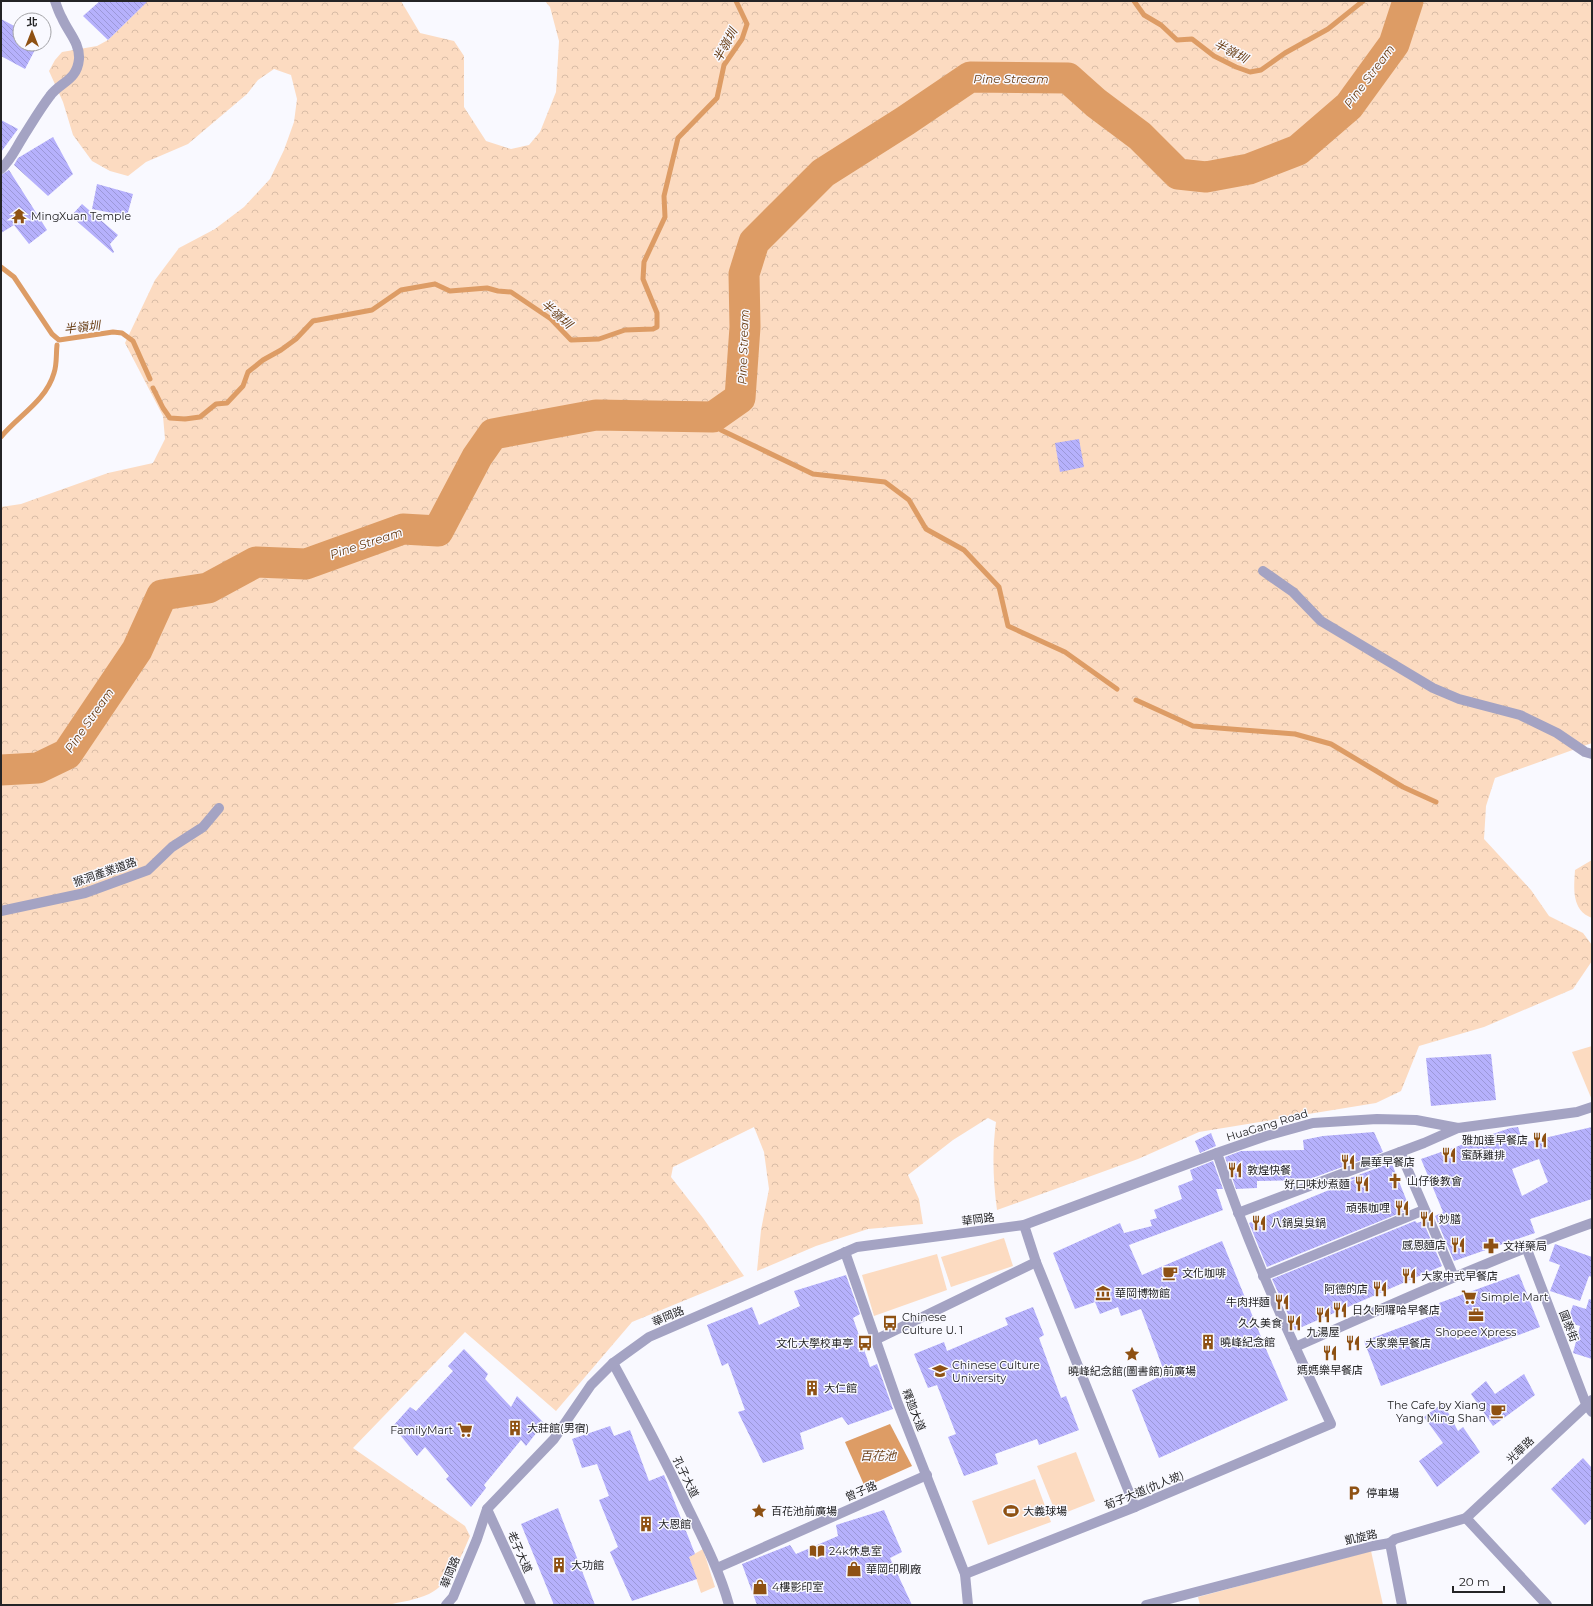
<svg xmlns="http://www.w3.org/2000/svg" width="1593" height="1606" font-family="Montserrat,'Noto Sans TC',sans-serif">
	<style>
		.green { fill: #fcdbc1 }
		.forest { fill: url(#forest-crowns) }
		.water { fill: #dd9c65 }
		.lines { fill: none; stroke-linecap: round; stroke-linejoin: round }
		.stream { stroke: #dd9c65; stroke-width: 5 }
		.river { stroke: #dd9c65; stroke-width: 31 }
		.building { fill: url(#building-back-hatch); fill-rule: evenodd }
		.lane { stroke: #a4a3c3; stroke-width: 10 }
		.street { stroke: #a4a3c3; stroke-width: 10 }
		.labels { text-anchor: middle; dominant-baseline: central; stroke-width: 3; stroke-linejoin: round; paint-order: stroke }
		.poi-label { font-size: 11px; fill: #242426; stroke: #f9f9ff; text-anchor: start }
		.street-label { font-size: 11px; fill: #242426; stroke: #f9f9ff }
		.water-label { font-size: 12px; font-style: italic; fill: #693e15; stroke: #f9f9ff }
	</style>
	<defs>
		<pattern id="forest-crowns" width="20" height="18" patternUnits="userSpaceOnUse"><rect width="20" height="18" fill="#fcdbc1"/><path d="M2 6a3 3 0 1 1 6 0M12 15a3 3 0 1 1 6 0" fill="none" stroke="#d8bca6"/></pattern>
		<pattern id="building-back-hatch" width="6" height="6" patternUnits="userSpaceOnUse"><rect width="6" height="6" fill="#b6b1fc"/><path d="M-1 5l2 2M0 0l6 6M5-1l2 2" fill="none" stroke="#9c98d8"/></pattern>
	</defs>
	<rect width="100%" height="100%" fill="#f9f9ff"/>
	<g class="green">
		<path d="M1592 1046V1100L1572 1052Z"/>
		<path d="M1004 1238 1013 1266 951 1287 941 1257Z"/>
		<path d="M937 1254 947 1290 874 1316 862 1275Z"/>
		<path d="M1076 1452 1095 1501 1057 1516 1037 1466Z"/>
		<path d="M1035 1479 1051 1522 988 1545 972 1501Z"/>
		<path d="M703 1549 715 1587 701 1593 689 1557Z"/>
		<path d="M1371 1551 1383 1605H1200L1198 1597Z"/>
	</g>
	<g class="forest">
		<path d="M138 1H401L420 33 454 41 464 56V107L486 141 511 149 529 145 540 132 556 92 559 41 550 7 545 1H1592V743L1495 778 1486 806 1484 839 1531 890 1549 916 1583 933 1592 945V961L1573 989 1484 1027 1419 1046 1401 1091 1376 1103 1199 1132 1138 1159 997 1210C993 1180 992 1152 996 1122L988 1118 953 1140 908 1175 919 1199 923 1224 868 1229 816 1246 757 1271 761 1230 769 1189 764 1152 754 1127 673 1167 671 1177 703 1218 744 1276 632 1322 556 1411 465 1332 353 1448 465 1526 470 1536C461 1557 451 1583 429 1594 416 1600 401 1602 387 1605H1V507L21 504 108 473 153 463 165 439 163 416 125 343 155 280 179 248 215 229 244 207 270 179 284 150 294 122 297 99 291 75 274 69 258 80 247 94 188 144 146 162 128 176 110 171 92 161 73 135 63 102 49 71 55 60 62 52 97 46 108 40 143 6Z"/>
		<path d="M1592 860V918C1571 910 1574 888 1575 870Z"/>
	</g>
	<path class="water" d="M890 1424 912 1466 865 1487 845 1442Z"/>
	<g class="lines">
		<g class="stream">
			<path d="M1134 1 1144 15 1161 25 1177 40 1192 39 1214 56 1236 67 1250 72 1261 70 1285 53 1328 29 1363 1"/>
			<path d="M1 267 14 277 52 334 59 340 113 332 122 333 133 341 150 379"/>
			<path d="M153 388 163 408 170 418 185 419 200 417 216 404 227 403 243 386 248 372 263 360 281 350 296 339 313 321 372 310 401 290 435 284 450 291 487 288 498 291 511 292 551 319 571 340 599 339 625 330 653 329 657 327V313L643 279 644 262 665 217 664 196 678 138 717 98 724 65 742 39 747 24 736 1"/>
			<path d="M713 417 721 430 813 474 885 482 909 500 926 529 964 550 999 587 1008 626 1065 652 1117 689"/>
			<path d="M1 437C18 416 46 401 54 373 57 365 56 354 57 345"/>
			<path d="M1136 700 1193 726 1295 734 1331 744 1403 787 1436 802"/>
		</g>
		<path class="river" d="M1 770 38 768 67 754 137 650 162 595 208 588 256 562 306 564 403 529 438 531 477 457 493 434 596 415 713 417 740 398 745 327 744 274 754 242 823 173 905 121 970 77 1068 78 1096 103 1140 136 1178 174 1206 177 1249 169 1298 150 1349 106 1394 44 1408 1"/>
	</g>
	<g class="building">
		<path d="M100 1H148L108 40 83 16Z"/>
		<path d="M1 19 20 29V44H38L25 69 1 56Z"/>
		<path d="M1 120 18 129 1 152Z"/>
		<path d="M53 137 73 174 48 196 14 165 18 158Z"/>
		<path d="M9 170 47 230 29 244 14 225 1 233V175Z"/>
		<path d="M97 184 133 194 127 216 92 209Z"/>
		<path d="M82 204 118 235 110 244 114 252 113 253 71 216Z"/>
		<path d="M1079 439 1084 467 1060 472 1055 443Z"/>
		<path d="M1491 1054 1496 1100 1431 1106 1426 1058Z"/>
		<path d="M1518 1127 1523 1143 1592 1127V1199L1530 1219 1535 1233 1454 1261 1435 1216 1443 1212 1421 1159 1510 1128ZM1539 1159 1548 1182 1522 1196 1512 1169Z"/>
		<path d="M1374 1132 1383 1152 1307 1180 1257 1181V1188L1236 1189 1225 1157 1241 1151 1304 1150 1303 1140 1323 1136Z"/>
		<path d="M1211 1133 1216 1146 1200 1153 1195 1141Z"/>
		<path d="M1213 1161 1223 1189H1216L1223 1210 1129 1245 1142 1275 1222 1241 1266 1349 1288 1400 1159 1458 1132 1390 1165 1374 1141 1309 1121 1316 1118 1307 1100 1314 1095 1302 1075 1309 1053 1253 1120 1223 1124 1233 1152 1226 1150 1220 1157 1218 1154 1210 1182 1199 1178 1186 1193 1180 1190 1170Z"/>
		<path d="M1388 1164 1389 1166 1392 1164 1410 1209 1267 1267 1249 1223 1356 1179 1345 1180Z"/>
		<path d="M1415 1221 1417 1223 1423 1221 1442 1266 1295 1330 1272 1279Z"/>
		<path d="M1555 1244 1592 1257V1277L1589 1276 1580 1301 1550 1291 1560 1265 1549 1261Z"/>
		<path d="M1519 1274 1540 1327 1381 1386 1364 1341 1442 1312 1439 1303Z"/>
		<path d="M846 1275 860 1314 853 1318 870 1367 877 1364 893 1409 848 1425 842 1417 800 1433 804 1449 763 1463 738 1412 745 1410 728 1363 722 1366 707 1325 752 1307 759 1325 800 1306 794 1291Z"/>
		<path d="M1589 1299 1592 1300V1359L1573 1353 1580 1326 1567 1322 1573 1305 1586 1309Z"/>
		<path d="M1033 1307 1044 1335 1039 1338 1061 1398 1066 1396 1079 1430 1039 1445 1037 1439 995 1454 998 1464 964 1476 948 1437 956 1434 937 1385 928 1388 914 1354 944 1342 947 1351 1008 1325 1005 1318Z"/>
		<path d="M464 1349 488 1374 485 1379 511 1407 517 1396 544 1423 526 1446 521 1440 484 1485 486 1488 471 1507 446 1479 449 1476 425 1447 417 1456 393 1426 410 1407 416 1411 453 1371 448 1366Z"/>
		<path d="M1524 1374 1535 1395 1493 1426 1471 1394 1486 1381 1495 1394Z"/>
		<path d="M1443 1403 1458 1431 1463 1427 1480 1452 1437 1487 1419 1461 1443 1443 1424 1417Z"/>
		<path d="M610 1426 614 1436 630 1430 649 1481 664 1475 695 1554 689 1557 697 1579 632 1601 610 1552 618 1547 599 1500 609 1496 597 1464 582 1468 572 1439Z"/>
		<path d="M1583 1458 1592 1468V1518L1585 1525 1551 1489Z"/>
		<path d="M558 1508 595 1605H554L521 1524Z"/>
		<path d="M884 1510 902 1552 890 1558 912 1605H757L742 1564 790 1545 796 1554 838 1536 836 1525Z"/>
	</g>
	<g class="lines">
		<g class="lane">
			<path d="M1263 571 1293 592 1321 621 1433 688 1459 699 1520 715 1557 733 1585 752 1592 754"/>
			<path d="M1024 1225 1036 1262 1135 1507"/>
			<path d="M845 1252 897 1401 965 1574 968 1605"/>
			<path d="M1263 1276 1424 1210"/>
			<path d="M875 1340 1036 1262"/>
			<path d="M613 1363C638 1409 663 1456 686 1504 702 1537 719 1569 729 1605"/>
			<path d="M487 1509 531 1605"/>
			<path d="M446 1605 453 1597 477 1539 487 1509 554 1439 591 1385 613 1363 649 1337 857 1247 1024 1225 1217 1153"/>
			<path d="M1146 1605 1373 1546 1390 1543"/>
		</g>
		<g class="street">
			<path d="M1 169C11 160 16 148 23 137 32 123 40 109 50 96 60 82 77 81 79 59 80 43 68 32 62 18 59 13 57 7 55 1"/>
			<path d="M1 911 85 893 148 870 172 847 203 827 219 808"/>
			<path d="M1400 1152 1454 1277"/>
			<path d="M1238 1213 1424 1143 1458 1128"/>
			<path d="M1526 1247 1586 1404 1592 1412"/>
			<path d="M1295 1347C1393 1304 1491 1259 1592 1223"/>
			<path d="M1466 1518 1547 1605"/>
			<path d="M717 1568 927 1475"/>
			<path d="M965 1574 1135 1507 1331 1424C1289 1335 1248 1246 1217 1153L1266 1136 1313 1123 1377 1119 1416 1120 1458 1128 1577 1112 1592 1107"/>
			<path d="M1402 1605 1390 1543 1395 1539 1466 1518 1592 1400"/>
		</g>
	</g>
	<defs>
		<g id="temple-bare" transform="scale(1.2)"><path d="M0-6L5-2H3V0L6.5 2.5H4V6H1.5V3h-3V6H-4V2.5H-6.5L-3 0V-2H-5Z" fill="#8e5113" stroke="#f9f9ff" stroke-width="2.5" paint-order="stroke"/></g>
		<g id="restaurant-bare" transform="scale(1.2)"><path d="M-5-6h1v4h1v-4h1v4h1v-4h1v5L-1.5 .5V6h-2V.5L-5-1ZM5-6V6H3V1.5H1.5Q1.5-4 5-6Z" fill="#8e5113" stroke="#f9f9ff" stroke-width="2.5" paint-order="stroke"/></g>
		<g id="church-bare" transform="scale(1.2)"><path d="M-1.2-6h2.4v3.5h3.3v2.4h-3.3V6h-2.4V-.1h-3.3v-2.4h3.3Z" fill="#8e5113" stroke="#f9f9ff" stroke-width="2.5" paint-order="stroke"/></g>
		<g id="pharmacy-bare" transform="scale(1.2)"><path d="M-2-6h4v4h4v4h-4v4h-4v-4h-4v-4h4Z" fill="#8e5113" stroke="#f9f9ff" stroke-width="2.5" paint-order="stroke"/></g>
		<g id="cafe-bare" transform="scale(1.2)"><path d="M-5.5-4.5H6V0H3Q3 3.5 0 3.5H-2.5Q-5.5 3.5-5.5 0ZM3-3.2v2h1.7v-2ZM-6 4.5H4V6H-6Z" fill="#8e5113" stroke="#f9f9ff" stroke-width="2.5" paint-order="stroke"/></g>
		<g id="museum-bare" transform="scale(1.2)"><path d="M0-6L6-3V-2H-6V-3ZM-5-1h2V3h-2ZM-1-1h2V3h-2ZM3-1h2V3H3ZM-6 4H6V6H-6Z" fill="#8e5113" stroke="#f9f9ff" stroke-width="2.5" paint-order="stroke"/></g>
		<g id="supermarket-bare" transform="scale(1.2)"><path d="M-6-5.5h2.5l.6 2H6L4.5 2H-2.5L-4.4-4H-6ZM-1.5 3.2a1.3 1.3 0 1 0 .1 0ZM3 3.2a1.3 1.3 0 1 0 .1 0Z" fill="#8e5113" stroke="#f9f9ff" stroke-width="2.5" paint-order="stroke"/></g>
		<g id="office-bare" transform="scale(1.2)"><path d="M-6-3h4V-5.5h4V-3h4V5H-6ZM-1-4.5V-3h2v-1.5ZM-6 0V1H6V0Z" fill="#8e5113" stroke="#f9f9ff" stroke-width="2.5" paint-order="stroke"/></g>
		<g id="bus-bare" transform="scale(1.2)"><path d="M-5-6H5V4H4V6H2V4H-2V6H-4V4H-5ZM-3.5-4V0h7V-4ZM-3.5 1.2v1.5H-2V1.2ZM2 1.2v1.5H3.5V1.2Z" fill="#8e5113" stroke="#f9f9ff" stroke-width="2.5" paint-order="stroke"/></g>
		<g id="building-bare" transform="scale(1.2)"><path d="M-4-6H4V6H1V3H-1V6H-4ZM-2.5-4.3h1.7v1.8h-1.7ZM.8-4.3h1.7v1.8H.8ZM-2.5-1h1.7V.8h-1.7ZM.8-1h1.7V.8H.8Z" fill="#8e5113" stroke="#f9f9ff" stroke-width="2.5" paint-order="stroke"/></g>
		<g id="sight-bare" transform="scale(1.2)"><path d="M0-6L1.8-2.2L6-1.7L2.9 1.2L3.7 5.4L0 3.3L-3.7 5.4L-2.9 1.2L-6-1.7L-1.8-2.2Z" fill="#8e5113" stroke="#f9f9ff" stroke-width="2.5" paint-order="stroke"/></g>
		<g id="university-bare" transform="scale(1.2)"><path d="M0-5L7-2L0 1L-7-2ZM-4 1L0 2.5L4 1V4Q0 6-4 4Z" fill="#8e5113" stroke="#f9f9ff" stroke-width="2.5" paint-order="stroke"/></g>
		<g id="parking-bare" transform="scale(1.2)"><path d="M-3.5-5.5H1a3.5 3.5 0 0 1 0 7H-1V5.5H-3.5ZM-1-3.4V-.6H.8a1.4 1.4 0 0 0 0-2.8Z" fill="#8e5113" stroke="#f9f9ff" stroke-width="2.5" paint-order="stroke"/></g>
		<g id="stadium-bare" transform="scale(1.2)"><path d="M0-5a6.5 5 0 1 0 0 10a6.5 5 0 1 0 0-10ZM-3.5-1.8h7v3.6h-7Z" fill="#8e5113" stroke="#f9f9ff" stroke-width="2.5" paint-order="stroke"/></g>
		<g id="library-bare" transform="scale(1.2)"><path d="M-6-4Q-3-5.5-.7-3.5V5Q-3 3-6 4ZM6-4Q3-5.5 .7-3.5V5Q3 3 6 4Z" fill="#8e5113" stroke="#f9f9ff" stroke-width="2.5" paint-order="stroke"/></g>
		<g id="shop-bare" transform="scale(1.2)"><path d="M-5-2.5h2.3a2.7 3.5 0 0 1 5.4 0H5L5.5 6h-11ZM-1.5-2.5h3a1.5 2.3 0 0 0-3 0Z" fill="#8e5113" stroke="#f9f9ff" stroke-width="2.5" paint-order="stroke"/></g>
	</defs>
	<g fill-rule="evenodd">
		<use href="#temple-bare" x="19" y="216"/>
		<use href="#restaurant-bare" x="1540" y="1140"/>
		<use href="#restaurant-bare" x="1449" y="1155"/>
		<use href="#restaurant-bare" x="1348" y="1162"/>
		<use href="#restaurant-bare" x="1235" y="1170"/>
		<use href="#church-bare" x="1395" y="1181"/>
		<use href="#restaurant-bare" x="1362" y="1184"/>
		<use href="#restaurant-bare" x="1402" y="1208"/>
		<use href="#restaurant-bare" x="1427" y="1219"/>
		<use href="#restaurant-bare" x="1259" y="1223"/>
		<use href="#restaurant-bare" x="1458" y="1245"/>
		<use href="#pharmacy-bare" x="1491" y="1246"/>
		<use href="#cafe-bare" x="1170" y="1273"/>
		<use href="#restaurant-bare" x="1409" y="1276"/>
		<use href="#restaurant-bare" x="1380" y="1289"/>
		<use href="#museum-bare" x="1103" y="1293"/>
		<use href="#supermarket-bare" x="1469" y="1297"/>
		<use href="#restaurant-bare" x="1282" y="1302"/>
		<use href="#restaurant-bare" x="1340" y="1310"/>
		<use href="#restaurant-bare" x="1323" y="1315"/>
		<use href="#office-bare" x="1476" y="1315"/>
		<use href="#bus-bare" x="890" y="1323"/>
		<use href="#restaurant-bare" x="1294" y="1323"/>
		<use href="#building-bare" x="1208" y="1342"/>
		<use href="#bus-bare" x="865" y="1343"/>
		<use href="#restaurant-bare" x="1353" y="1343"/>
		<use href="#restaurant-bare" x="1330" y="1353"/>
		<use href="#sight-bare" x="1132" y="1354"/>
		<use href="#university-bare" x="940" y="1371"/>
		<use href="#building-bare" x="812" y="1388"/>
		<use href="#cafe-bare" x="1498" y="1411"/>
		<use href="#building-bare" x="515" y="1428"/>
		<use href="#supermarket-bare" x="465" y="1430"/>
		<use href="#parking-bare" x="1354" y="1493"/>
		<use href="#sight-bare" x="759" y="1511"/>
		<use href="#stadium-bare" x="1011" y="1511"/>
		<use href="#building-bare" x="646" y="1524"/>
		<use href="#library-bare" x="817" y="1551"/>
		<use href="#building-bare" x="559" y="1565"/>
		<use href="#shop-bare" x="854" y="1569"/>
		<use href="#shop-bare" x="760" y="1587"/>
	</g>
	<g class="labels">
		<g class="poi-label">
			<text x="31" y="216">MingXuan Temple</text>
			<text x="1528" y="1140" text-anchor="end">雅加達早餐店</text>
			<text x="1461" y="1155">蜜酥雞排</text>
			<text x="1360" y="1162">晨華早餐店</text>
			<text x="1247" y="1170">敦煌快餐</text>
			<text x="1407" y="1181">山仔後教會</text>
			<text x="1350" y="1184" text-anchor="end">好口味炒煮麵</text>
			<text x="1390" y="1208" text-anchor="end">頑張咖哩</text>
			<text x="1439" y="1219">妙膳</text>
			<text x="1271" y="1223">八鍋臭臭鍋</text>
			<text x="1446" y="1245" text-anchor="end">感恩麵店</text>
			<text x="1503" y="1246">文祥藥局</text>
			<text x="1182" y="1273">文化咖啡</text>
			<text x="1421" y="1276">大家中式早餐店</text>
			<text x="1368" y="1289" text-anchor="end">阿德的店</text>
			<text x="1115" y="1293">華岡博物館</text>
			<text x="1481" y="1297">Simple Mart</text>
			<text x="1270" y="1302" text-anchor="end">牛肉拌麵</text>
			<text x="1352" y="1310">日久阿囉哈早餐店</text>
			<text x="902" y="1317">Chinese<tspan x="902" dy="13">Culture U. 1</tspan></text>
			<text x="1282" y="1323" text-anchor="end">久久美食</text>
			<text x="1323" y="1332" text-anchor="middle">九湯屋</text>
			<text x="1476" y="1332" text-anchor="middle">Shopee Xpress</text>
			<text x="1220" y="1342">曉峰紀念館</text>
			<text x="853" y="1343" text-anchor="end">文化大學校車亭</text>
			<text x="1365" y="1343">大家樂早餐店</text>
			<text x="952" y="1365">Chinese Culture<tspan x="952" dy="13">University</tspan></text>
			<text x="1330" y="1370" text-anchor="middle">媽媽樂早餐店</text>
			<text x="1132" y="1371" text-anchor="middle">曉峰紀念館(圖書館)前廣場</text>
			<text x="824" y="1388">大仁館</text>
			<text x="1486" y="1405" text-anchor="end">The Cafe by Xiang<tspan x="1486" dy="13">Yang Ming Shan</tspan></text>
			<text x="527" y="1428">大莊館(男宿)</text>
			<text x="453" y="1430" text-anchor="end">FamilyMart</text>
			<text x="1366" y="1493">停車場</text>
			<text x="771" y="1511">百花池前廣場</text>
			<text x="1023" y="1511">大義球場</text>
			<text x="658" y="1524">大恩館</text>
			<text x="829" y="1551">24k休息室</text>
			<text x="571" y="1565">大功館</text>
			<text x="866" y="1569">華岡印刷廠</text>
			<text x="772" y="1587">4樓影印室</text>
		</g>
		<g class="street-label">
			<text transform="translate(105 872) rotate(-19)">猴洞產業道路</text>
			<text transform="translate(1267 1125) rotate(-17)">HuaGang Road</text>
			<text transform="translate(978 1219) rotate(-8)">華岡路</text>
			<text transform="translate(668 1316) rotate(-23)">華岡路</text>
			<text transform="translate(1569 1326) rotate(69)">國泰街</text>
			<text transform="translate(914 1410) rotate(68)">釋迦大道</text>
			<text transform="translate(1520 1450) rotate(-44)">光華路</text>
			<text transform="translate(686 1477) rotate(64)">孔子大道</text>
			<text transform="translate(1144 1490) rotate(-22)">荀子大道(仇人坡)</text>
			<text transform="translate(861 1491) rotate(-23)">曾子路</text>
			<text transform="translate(1361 1537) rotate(-13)">凱旋路</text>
			<text transform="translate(520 1552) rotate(66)">老子大道</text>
			<text transform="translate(450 1572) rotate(-68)">華岡路</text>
		</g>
		<g class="water-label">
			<text transform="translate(725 45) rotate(-62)">半嶺圳</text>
			<text transform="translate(1231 51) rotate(27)">半嶺圳</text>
			<text transform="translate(1369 76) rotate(-53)">Pine Stream</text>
			<text x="1011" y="78">Pine Stream</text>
			<text transform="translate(557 314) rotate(41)">半嶺圳</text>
			<text transform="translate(82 327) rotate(-6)">半嶺圳</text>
			<text transform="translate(743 347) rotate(-88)">Pine Stream</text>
			<text transform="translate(366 543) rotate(-18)">Pine Stream</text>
			<text transform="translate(89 720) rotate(-55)">Pine Stream</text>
			<text x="878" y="1455">百花池</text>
		</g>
	</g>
	<rect width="1593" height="1606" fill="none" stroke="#242426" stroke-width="4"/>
	<g transform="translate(32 32)"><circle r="19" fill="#f9f9ff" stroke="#a4a4a8"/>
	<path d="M0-3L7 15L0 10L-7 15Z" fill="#8e5113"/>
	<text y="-6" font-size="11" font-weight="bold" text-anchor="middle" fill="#242426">北</text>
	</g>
	<path d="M1453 1586v6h51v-6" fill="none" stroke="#242426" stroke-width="2"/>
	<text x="1459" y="1586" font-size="12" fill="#242426" stroke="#f9f9ff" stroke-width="3" paint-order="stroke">20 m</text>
</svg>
